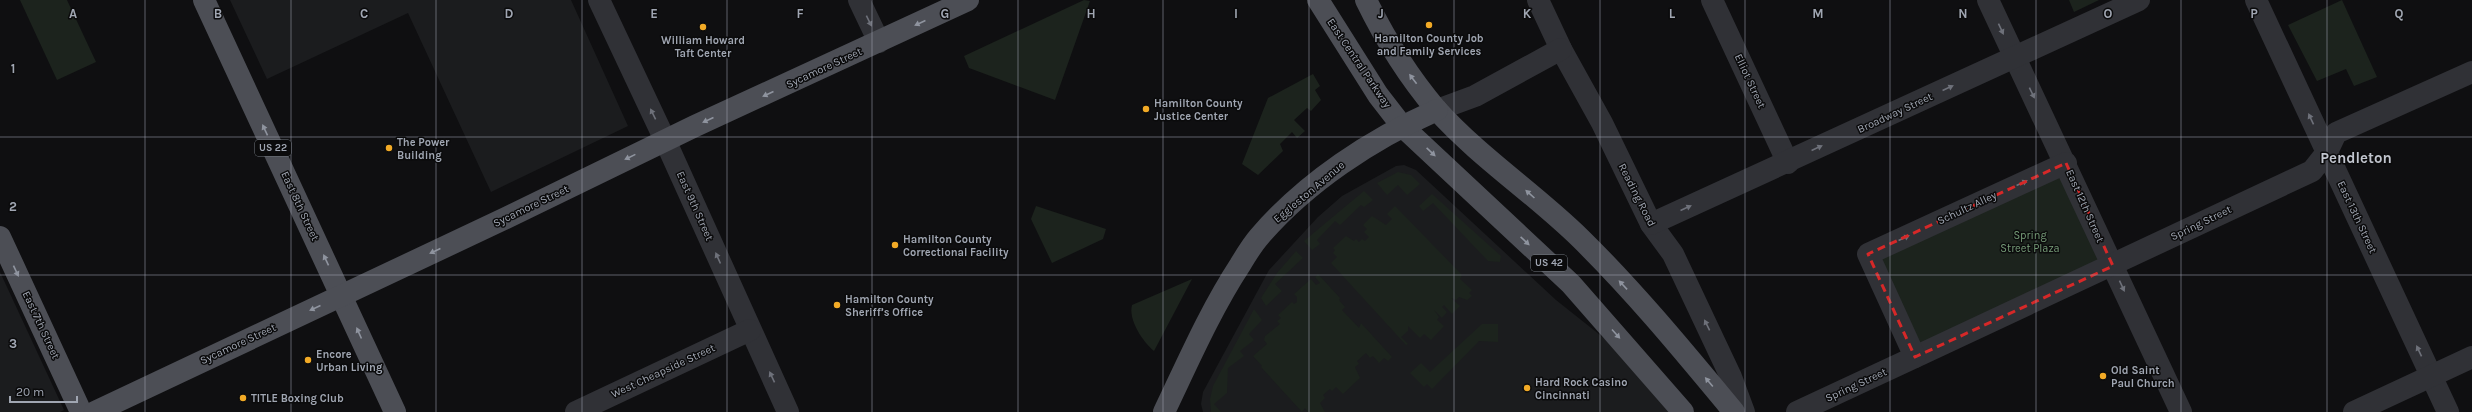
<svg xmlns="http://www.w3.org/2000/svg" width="2472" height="412" font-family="Karla,sans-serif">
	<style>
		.built { fill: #1b1c1e }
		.green { fill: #1c231d }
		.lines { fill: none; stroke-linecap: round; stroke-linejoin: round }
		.minor { stroke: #303136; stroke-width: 22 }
		.major { stroke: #4c4e55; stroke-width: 22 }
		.oneway { fill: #6e717a }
		.oneway2 { fill: #8f949f }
		.marked { fill: none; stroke: #d62828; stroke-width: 3; stroke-dasharray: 8 5; stroke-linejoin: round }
		.grid { fill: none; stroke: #a0a6b2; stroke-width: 1; stroke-opacity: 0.55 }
		.poi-dot { fill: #f2aa26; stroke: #0b0b0c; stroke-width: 1.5 }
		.labels { text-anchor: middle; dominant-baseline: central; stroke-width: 3; stroke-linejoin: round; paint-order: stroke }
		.shield { fill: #0b0b0c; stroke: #737880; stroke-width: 1 }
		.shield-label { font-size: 10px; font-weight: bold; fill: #a0a6b2 }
		.poi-label { font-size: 11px; font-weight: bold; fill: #a0a6b2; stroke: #0b0b0c; text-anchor: start }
		.street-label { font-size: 11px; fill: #a0a6b2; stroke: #0b0b0c }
		.park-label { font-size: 11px; fill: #779d79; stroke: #0b0b0c }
		.district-label { font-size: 15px; font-weight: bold; fill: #c1c5ce; stroke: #0b0b0c }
		.grid-label { font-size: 13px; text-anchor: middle; font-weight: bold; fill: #a0a6b2; stroke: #0b0b0c; stroke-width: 3; stroke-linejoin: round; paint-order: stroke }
	</style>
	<rect width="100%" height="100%" fill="#0f0f11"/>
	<g class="built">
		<path d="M230 0H571L628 126 491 192 408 13 267 79Z"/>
		<path d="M1404 165 1416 170 1556 300 1658 381 1683 412H1203L1201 404 1203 392 1269 270 1318 217 1342 196 1396 166Z"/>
		<path d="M0 272 64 410 60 412H0Z"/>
	</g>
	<g class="green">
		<path d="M20 0H67L96 62 57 80Z"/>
		<path d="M1084 0 1090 1 1055 100 969 68 964 56Z"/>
		<path d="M2069 0H2099L2074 12Z"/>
		<path d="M2342 0 2377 77 2354 86 2346 69 2317 81 2288 25Z"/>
		<path d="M1313 74 1320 86 1315 90 1321 100 1311 111 1307 108 1294 120 1305 131 1297 138 1292 132 1280 144 1283 151 1258 175 1242 164 1268 98Z"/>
		<path d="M2064 163 2113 266 1915 357 1868 254Z"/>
		<path d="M1398 172 1411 175 1420 184 1407 195 1398 185 1387 195 1377 183Z"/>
		<path d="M1364 191 1373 200 1364 207 1361 205 1340 225 1335 221 1317 240 1320 244 1312 250 1304 241Z"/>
		<path d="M1432 194 1501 256 1500 262 1488 261 1433 203 1423 211 1419 206Z"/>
		<path d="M1036 206 1106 229 1103 239 1052 263 1031 219Z"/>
		<path d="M1395 206 1462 275 1460 279 1472 290 1469 293 1472 296 1467 300 1459 297 1456 300 1451 298 1460 306 1452 314 1444 305 1442 307 1447 312 1442 318 1434 310 1439 317 1437 320 1444 326 1431 340 1424 334 1420 338 1408 326V331L1401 337 1408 344 1406 345 1331 263 1337 257 1333 253 1335 250 1333 248 1346 236 1354 241 1356 239 1359 242 1362 239 1365 241 1369 237 1364 232 1367 229 1363 225 1372 216 1386 225 1392 219 1387 214Z"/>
		<path d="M1296 251 1303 258 1275 284 1282 291 1266 306 1261 298 1277 273Z"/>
		<path d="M1318 274 1340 298 1339 300 1345 307 1342 310 1359 328 1361 323 1392 357 1388 361 1384 358 1379 363 1373 356 1370 358 1366 353 1357 361 1359 364 1355 367 1360 378 1343 394 1336 387 1332 391 1330 389 1323 395 1325 398 1320 403 1325 412H1308L1305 408 1302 412 1261 367 1262 366 1253 356 1267 344 1264 340 1265 336 1280 324 1277 321 1281 318 1278 315 1292 302 1294 304 1297 302V297L1294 294 1311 279 1316 285 1320 283 1315 277Z"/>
		<path d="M1192 279 1154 351C1143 342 1128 320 1132 305Z"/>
		<path d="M1254 309 1262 320 1249 334 1254 340 1240 351 1244 356 1228 368 1227 393 1214 404 1221 412H1211L1210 399 1213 386Z"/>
		<path d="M1482 324H1498V342L1479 341 1432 389 1427 384 1424 387 1410 373 1421 363 1430 372Z"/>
	</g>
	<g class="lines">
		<g class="minor">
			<path d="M599 0 665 140 788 412"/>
			<path d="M859 0 879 42"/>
			<path d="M1538 0 1561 49 1602 123 1651 224 1673 254 1731 377 1744 412"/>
			<path d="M1712 0 1788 163"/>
			<path d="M1988 0 2181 412"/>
			<path d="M2256 0 2448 412"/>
			<path d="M1437 110 1475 96 1561 49"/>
			<path d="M1651 224 2139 0"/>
			<path d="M1915 357 2312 171 2327 152 2336 133 2472 72"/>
			<path d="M576 412 750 330"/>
			<path d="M1797 412 1915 357 1868 254 2066 163"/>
			<path d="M2354 412 2472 357"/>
		</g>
		<g class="major">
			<path d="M204 0 395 412"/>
			<path d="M1318 0 1378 95 1402 126 1571 284 1683 412"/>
			<path d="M1366 0C1385 39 1408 76 1436 109 1479 157 1534 193 1580 238 1635 292 1685 353 1734 412"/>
			<path d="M0 237 81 412"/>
			<path d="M95 412 506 218 695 126 968 0"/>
			<path d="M1164 412C1188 362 1210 311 1240 265 1246 255 1252 245 1259 237 1306 182 1372 139 1437 110"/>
		</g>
	</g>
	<defs><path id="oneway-solid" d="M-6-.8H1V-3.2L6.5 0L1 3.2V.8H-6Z"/></defs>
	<g class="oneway">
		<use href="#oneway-solid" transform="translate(869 21) rotate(64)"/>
		<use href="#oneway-solid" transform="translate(2001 29) rotate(65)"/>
		<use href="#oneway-solid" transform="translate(1948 88) rotate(-25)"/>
		<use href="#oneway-solid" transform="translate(2032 93) rotate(64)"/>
		<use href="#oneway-solid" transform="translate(653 114) rotate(-116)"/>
		<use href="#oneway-solid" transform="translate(2311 119) rotate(-115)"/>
		<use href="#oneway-solid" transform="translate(1817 148) rotate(-25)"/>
		<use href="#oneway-solid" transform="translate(2022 183) rotate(-25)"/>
		<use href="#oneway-solid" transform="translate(1686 208) rotate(-24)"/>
		<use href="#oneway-solid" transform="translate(1904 238) rotate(-25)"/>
		<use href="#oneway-solid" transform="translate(718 258) rotate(-114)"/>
		<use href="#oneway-solid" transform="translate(2122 286) rotate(65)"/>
		<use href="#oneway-solid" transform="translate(1707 325) rotate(-116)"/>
		<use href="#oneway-solid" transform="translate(2419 351) rotate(-115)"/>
		<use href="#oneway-solid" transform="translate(772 377) rotate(-115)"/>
	</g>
	<g class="oneway2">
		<use href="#oneway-solid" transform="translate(920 23) rotate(155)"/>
		<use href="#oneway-solid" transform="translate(1413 79) rotate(-127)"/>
		<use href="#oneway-solid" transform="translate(768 94) rotate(156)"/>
		<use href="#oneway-solid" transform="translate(708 120) rotate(156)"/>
		<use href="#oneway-solid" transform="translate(265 130) rotate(-115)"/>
		<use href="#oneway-solid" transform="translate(1431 152) rotate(43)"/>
		<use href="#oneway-solid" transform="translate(630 157) rotate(154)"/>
		<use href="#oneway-solid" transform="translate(1530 194) rotate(-138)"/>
		<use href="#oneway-solid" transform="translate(1525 241) rotate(43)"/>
		<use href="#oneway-solid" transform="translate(435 251) rotate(155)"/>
		<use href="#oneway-solid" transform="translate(326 260) rotate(-115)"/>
		<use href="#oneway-solid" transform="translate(16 271) rotate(65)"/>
		<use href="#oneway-solid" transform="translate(1623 285) rotate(-133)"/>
		<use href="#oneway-solid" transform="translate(315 308) rotate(156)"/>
		<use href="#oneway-solid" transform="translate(359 333) rotate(-114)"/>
		<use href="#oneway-solid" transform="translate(1616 334) rotate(48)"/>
		<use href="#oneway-solid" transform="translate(1709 382) rotate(-130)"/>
	</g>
	<path class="marked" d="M2066 163 2113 266 1915 357 1868 254Z"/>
	<path class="grid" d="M145 0V412M291 0V412M436 0V412M582 0V412M727 0V412M872 0V412M1018 0V412M1163 0V412M1309 0V412M1454 0V412M1600 0V412M1745 0V412M1890 0V412M2036 0V412M2181 0V412M2327 0V412M0 137H2472M0 275H2472"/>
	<g class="poi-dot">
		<circle cx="1429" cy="25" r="4"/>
		<circle cx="703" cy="27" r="4"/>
		<circle cx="1146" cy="109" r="4"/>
		<circle cx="389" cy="148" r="4"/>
		<circle cx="895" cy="245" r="4"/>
		<circle cx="837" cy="305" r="4"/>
		<circle cx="308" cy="360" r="4"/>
		<circle cx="2103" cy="376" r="4"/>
		<circle cx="1527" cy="388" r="4"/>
		<circle cx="243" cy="398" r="4"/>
	</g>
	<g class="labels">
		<g class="shield">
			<rect x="255" y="140" width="36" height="16" rx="3"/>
			<rect x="1531" y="255" width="36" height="16" rx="3"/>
		</g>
		<g class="shield-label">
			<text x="273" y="148">US 22</text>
			<text x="1549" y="263">US 42</text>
		</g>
		<g class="poi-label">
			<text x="1429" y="38" text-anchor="middle">Hamilton County Job<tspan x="1429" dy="13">and Family Services</tspan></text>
			<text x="703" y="40" text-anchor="middle">William Howard<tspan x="703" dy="13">Taft Center</tspan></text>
			<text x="1154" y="103">Hamilton County<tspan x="1154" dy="13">Justice Center</tspan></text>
			<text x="397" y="142">The Power<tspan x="397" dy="13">Building</tspan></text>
			<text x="903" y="239">Hamilton County<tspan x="903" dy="13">Correctional Facility</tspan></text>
			<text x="845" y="299">Hamilton County<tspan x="845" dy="13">Sheriff’s Office</tspan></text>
			<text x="316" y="354">Encore<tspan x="316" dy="13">Urban Living</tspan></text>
			<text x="2111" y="370">Old Saint<tspan x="2111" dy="13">Paul Church</tspan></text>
			<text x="1535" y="382">Hard Rock Casino<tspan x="1535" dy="13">Cincinnati</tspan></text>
			<text x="251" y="398">TITLE Boxing Club</text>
		</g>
		<g class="street-label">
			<text transform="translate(1359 63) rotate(56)">East Central Parkway</text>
			<text transform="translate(824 68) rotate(-25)">Sycamore Street</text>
			<text transform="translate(1750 81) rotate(65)">Elliot Street</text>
			<text transform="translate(1895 113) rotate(-25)">Broadway Street</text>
			<text transform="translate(1309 192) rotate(-40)">Eggleston Avenue</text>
			<text transform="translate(1637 195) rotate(63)">Reading Road</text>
			<text transform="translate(300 206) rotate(65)">East 8th Street</text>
			<text transform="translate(531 206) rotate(-26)">Sycamore Street</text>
			<text transform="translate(695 206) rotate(66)">East 9th Street</text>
			<text transform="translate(2085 206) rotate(66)">East 12th Street</text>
			<text transform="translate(1967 208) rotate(-25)">Schultz Alley</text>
			<text transform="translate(2357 217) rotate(65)">East 13th Street</text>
			<text transform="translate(2201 223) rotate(-26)">Spring Street</text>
			<text transform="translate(41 325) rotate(65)">East 7th Street</text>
			<text transform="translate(238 344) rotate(-25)">Sycamore Street</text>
			<text transform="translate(663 371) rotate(-25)">West Cheapside Street</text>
			<text transform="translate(1856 385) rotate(-25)">Spring Street</text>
		</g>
		<g class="park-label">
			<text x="2030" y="235">Spring<tspan x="2030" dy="13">Street Plaza</tspan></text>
		</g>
		<g class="district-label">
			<text x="2356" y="158">Pendleton</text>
		</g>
	</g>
	<g class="grid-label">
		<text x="73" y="18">A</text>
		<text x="218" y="18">B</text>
		<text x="364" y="18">C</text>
		<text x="509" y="18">D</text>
		<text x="654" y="18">E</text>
		<text x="800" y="18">F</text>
		<text x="945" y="18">G</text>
		<text x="1091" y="18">H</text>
		<text x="1236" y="18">I</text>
		<text x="1381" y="18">J</text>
		<text x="1527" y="18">K</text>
		<text x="1672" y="18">L</text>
		<text x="1818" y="18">M</text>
		<text x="1963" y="18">N</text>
		<text x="2108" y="18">O</text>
		<text x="2254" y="18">P</text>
		<text x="2399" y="18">Q</text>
		<text x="13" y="73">1</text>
		<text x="13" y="211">2</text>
		<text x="13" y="348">3</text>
	</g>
	<path d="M10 396v6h67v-6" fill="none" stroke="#a0a6b2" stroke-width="2"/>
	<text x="16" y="396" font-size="12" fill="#a0a6b2" stroke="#0b0b0c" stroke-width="3" paint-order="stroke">20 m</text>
</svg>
